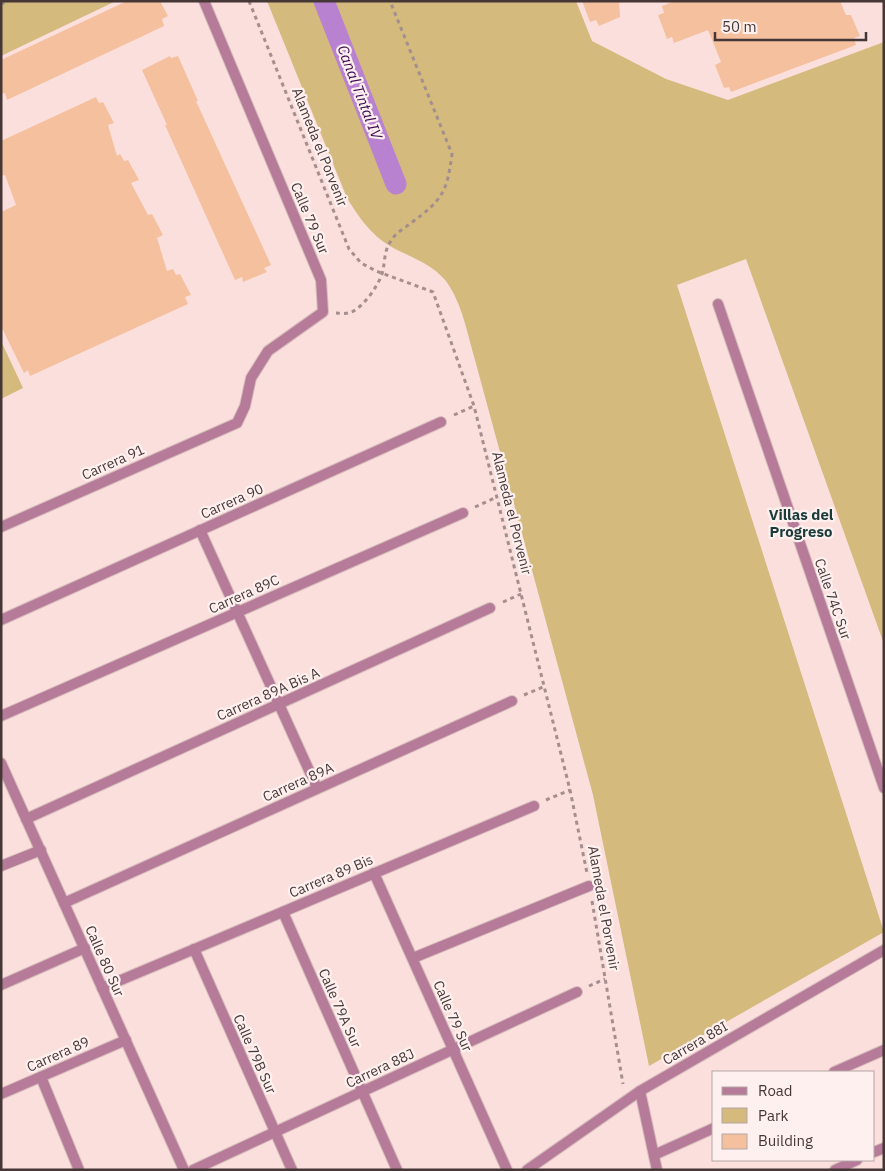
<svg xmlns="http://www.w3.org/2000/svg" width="885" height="1171" font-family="'IBM Plex Sans',sans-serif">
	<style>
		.green { fill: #d4ba7d }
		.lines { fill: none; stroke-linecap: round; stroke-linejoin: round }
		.canal { stroke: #b982d0; stroke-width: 21 }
		.building { fill: #f5c09e }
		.service-casing { stroke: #d7bdbc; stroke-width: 12 }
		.minor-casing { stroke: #d7bdbc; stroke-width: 12 }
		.tertiary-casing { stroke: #d7bdbc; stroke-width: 12 }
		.path { stroke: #a48f8e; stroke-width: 3; stroke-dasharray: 4 4; stroke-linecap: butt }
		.service { stroke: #b67b99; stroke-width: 10 }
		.minor { stroke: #b67b99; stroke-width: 10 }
		.tertiary { stroke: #b67b99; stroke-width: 10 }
		.labels { text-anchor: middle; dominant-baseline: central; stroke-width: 4.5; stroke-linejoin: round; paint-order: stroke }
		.street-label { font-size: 14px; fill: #453736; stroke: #fef0ef }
		.water-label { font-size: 15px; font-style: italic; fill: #400b53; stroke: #fef0ef }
		.neighbourhood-label { font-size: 15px; font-weight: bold; fill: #1a3c39; stroke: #fef0ef }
	</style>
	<rect width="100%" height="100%" fill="#fbdfdd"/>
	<g class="green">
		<path d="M1 1H116L1 56Z"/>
		<path d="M267 1H576L592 41 666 79 728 100 884 42V644L746 259 677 285 884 932 649 1066 593 795 475 360C468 336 463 308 450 287 437 265 411 258 390 246 371 235 358 216 347 198Z"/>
		<path d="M1 341 23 388 1 399Z"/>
	</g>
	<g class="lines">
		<path class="canal" d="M324 1 396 184"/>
	</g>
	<g class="building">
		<path d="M127 1H160L168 16 162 19 164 26 7 100 5 93 1 94V60Z"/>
		<path d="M582 1H619L620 17 599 26 596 20 590 22Z"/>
		<path d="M675 1H840L846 15H851L860 36 854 38 856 45 731 92 729 87 724 88 715 65 721 62 708 30 674 43 672 37 667 39 658 15 664 13 662 6Z"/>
		<path d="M170 56 171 58 178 56 198 101H196L271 265 264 268 267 272 243 282 242 277 235 280 165 125H167L142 70Z"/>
		<path d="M96 97 99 103 103 102 114 123 108 125 117 156 120 154 124 161 128 160 139 180 131 183 148 215 152 214 163 235 157 238 167 271 173 269 176 275 180 274 191 295 185 297 188 304 30 376 28 370 24 373 1 326V212L16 205 5 175 1 176V141Z"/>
	</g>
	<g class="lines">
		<g class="service-casing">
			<path id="service" d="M640 1091 884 950"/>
		</g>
		<g class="minor-casing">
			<g id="minor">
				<path d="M718 304 884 788"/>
				<path d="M1 527 237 423 245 406 251 378 268 351 323 312 321 280 204 1"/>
				<path d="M200 530 317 788"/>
				<path d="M1 620 441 422"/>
				<path d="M1 716 463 513"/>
				<path d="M26 819 490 608"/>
				<path d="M1 866 41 850"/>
				<path d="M374 873 507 1170"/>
				<path d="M64 903 512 701"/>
				<path d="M283 912 397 1170"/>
				<path d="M194 949 292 1170"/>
				<path d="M413 958 589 886"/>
				<path d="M1 985 85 948"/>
				<path d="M102 988 534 806"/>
				<path d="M834 1072 884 1050"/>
				<path d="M41 1077 79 1170"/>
				<path d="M1 1094 126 1040"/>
				<path d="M874 1152 884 1148"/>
				<path d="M654 1155 714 1128"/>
				<path d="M193 1170 577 992"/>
				<path d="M835 1170 857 1160"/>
			</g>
		</g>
		<g class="tertiary-casing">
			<g id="tertiary">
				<path d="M1 763 184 1170"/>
				<path d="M527 1170 640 1091 657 1170"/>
			</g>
		</g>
		<g class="path">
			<path d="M249 1 349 249 361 263 376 271 433 292 474 406 570 790 587 873"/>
			<path d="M1 4 8 1"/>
			<path d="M336 313C339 313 344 314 348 313 361 311 378 286 382 274 386 259 383 251 393 238 397 232 405 228 411 223 442 200 447 193 452 154L390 1"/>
			<path d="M454 415 474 406"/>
			<path d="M475 507 497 497"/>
			<path d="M503 602 521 594"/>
			<path d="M524 695 543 687"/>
			<path d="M546 800 570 790"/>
			<path d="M592 901 623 1084"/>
			<path d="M589 986 605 979"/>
		</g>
		<use href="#service" class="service"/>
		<use href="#minor" class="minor"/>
		<use href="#tertiary" class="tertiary"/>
	</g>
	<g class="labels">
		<g class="street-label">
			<text transform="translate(320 147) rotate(68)">Alameda el Porvenir</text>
			<text transform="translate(310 218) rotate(67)">Calle 79 Sur</text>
			<text transform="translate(113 462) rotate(-24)">Carrera 91</text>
			<text transform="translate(232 501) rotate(-24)">Carrera 90</text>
			<text transform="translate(512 513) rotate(76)">Alameda el Porvenir</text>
			<text transform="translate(244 594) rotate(-24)">Carrera 89C</text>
			<text transform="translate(833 599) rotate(71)">Calle 74C Sur</text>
			<text transform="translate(268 694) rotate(-24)">Carrera 89A Bis A</text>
			<text transform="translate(298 782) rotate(-24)">Carrera 89A</text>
			<text transform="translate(331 876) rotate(-23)">Carrera 89 Bis</text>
			<text transform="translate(604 908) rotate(80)">Alameda el Porvenir</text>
			<text transform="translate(105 961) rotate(66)">Calle 80 Sur</text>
			<text transform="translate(340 1008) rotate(66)">Calle 79A Sur</text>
			<text transform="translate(453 1016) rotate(66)">Calle 79 Sur</text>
			<text transform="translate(695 1043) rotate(-30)">Carrera 88I</text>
			<text transform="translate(58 1054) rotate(-24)">Carrera 89</text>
			<text transform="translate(255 1054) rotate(66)">Calle 79B Sur</text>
			<text transform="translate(380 1068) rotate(-25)">Carrera 88J</text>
		</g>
		<g class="water-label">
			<text transform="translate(360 92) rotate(69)">Canal Tintal IV</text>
		</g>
		<g class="neighbourhood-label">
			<text x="801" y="514">Villas del<tspan x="801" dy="17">Progreso</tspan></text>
		</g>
	</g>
	<rect width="885" height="1171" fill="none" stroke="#453736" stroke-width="5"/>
	<rect x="712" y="1071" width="162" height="90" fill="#fef0ef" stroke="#b4a6a5"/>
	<rect x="722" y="1087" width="25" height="8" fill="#b67b99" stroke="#b4a6a5"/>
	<text x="758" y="1096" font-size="15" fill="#453736">Road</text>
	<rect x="722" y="1108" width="25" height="15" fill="#d4ba7d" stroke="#b4a6a5"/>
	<text x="758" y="1121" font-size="15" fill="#453736">Park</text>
	<rect x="722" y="1134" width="25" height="15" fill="#f5c09e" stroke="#b4a6a5"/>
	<text x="758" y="1146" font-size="15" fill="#453736">Building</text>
	<path d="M715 32v8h151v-8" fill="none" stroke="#453736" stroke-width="2.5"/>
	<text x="722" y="32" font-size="15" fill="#453736" stroke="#fef0ef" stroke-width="4" paint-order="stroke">50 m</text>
</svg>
